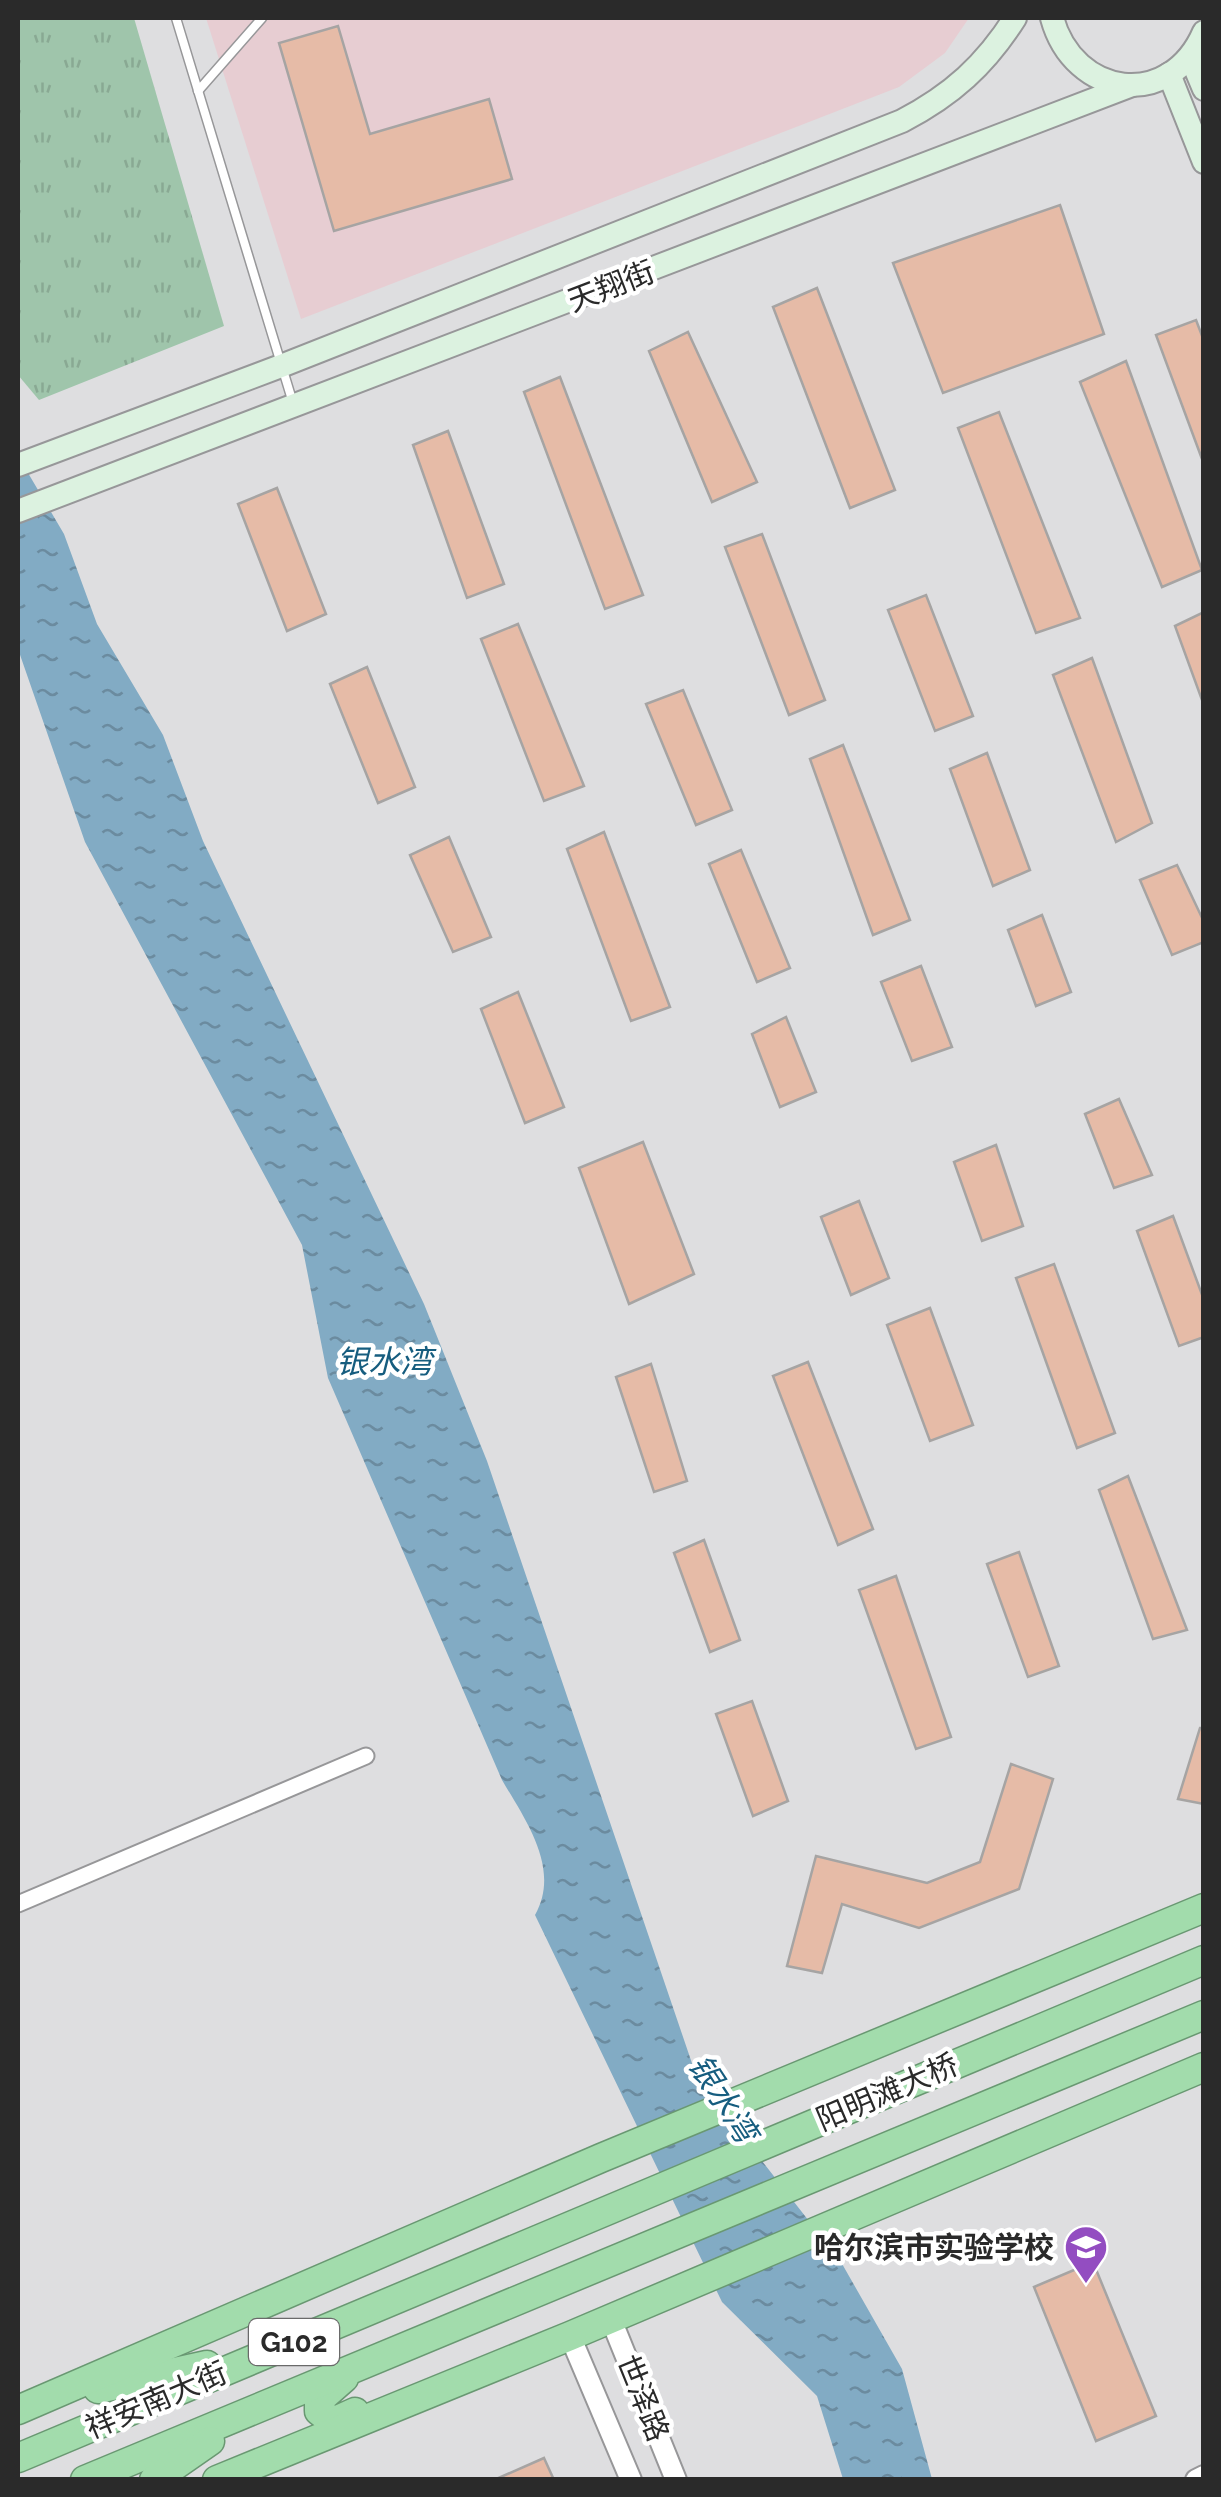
<svg xmlns="http://www.w3.org/2000/svg" width="1221" height="2497" font-family="Raleway,'Noto Sans SC',sans-serif">
	<style>
		.commercial { fill: #e7cdd2 }
		.park { fill: url(#park-tufts) }
		.water { fill: url(#water-ripples) }
		.building { fill: #e6bba7; stroke: #a6a4a3; stroke-width: 2.5 }
		.lines { fill: none; stroke-linecap: round; stroke-linejoin: round }
		.service-casing { stroke: #979799; stroke-width: 11 }
		.minor-casing { stroke: #979799; stroke-width: 19 }
		.tertiary-casing { stroke: #979799; stroke-width: 24 }
		.secondary-casing { stroke: #979799; stroke-width: 26 }
		.trunk-casing { stroke: #699872; stroke-width: 31 }
		.service { stroke: #fff; stroke-width: 8 }
		.minor { stroke: #fff; stroke-width: 15 }
		.tertiary { stroke: #fff; stroke-width: 20 }
		.secondary { stroke: #dcf2e0; stroke-width: 22 }
		.trunk { stroke: #a2dcac; stroke-width: 28 }
		.labels { text-anchor: middle; dominant-baseline: central; stroke-width: 9; stroke-linejoin: round; paint-order: stroke }
		.shield { fill: #fff; stroke: #6a6a6a; stroke-width: 2.5 }
		.shield-label { font-size: 28px; font-weight: bold; fill: #2a2a2a }
		.street-label { font-size: 30px; fill: #2a2a2a; stroke: #fff }
		.poi-label { font-size: 30px; font-weight: bold; fill: #2a2a2a; stroke: #fff; text-anchor: end }
		.water-label { font-size: 32px; font-style: italic; fill: #165d7f; stroke: #fff }
	</style>
	<defs>
		<pattern id="park-tufts" width="24" height="20" patternUnits="userSpaceOnUse" patternTransform="scale(2.5)"><rect width="24" height="20" fill="#9fc5ab"/><path d="M3 7l-1-3M5 7V3M7 7l1-3M15 17l-1-3M17 17v-4M19 17l1-3" fill="none" stroke="#89a993"/></pattern>
		<pattern id="water-ripples" width="26" height="14" patternUnits="userSpaceOnUse" patternTransform="scale(2.5)"><rect width="26" height="14" fill="#82abc4"/><path d="M2 4q2-2 4 0t4 0M15 11q2-2 4 0t4 0" fill="none" stroke="#6b8b9f"/></pattern>
	</defs>
	<rect width="100%" height="100%" fill="#dedee0"/>
	<path class="commercial" d="M206 18H969L945 53 899 87 301 319Z"/>
	<path class="park" d="M18 18H134L224 326 39 400 18 375Z"/>
	<path class="water" d="M18 456 64 534 97 624 163 735 203 841 424 1304 487 1461 697 2078 841 2262 902 2369 932 2479H843L817 2396 722 2302 535 1915C561 1869 526 1821 502 1780L328 1378 302 1245 85 842 18 649Z"/>
	<g class="building">
		<path d="M338 26 370 134 489 99 512 179 334 231 279 43Z"/>
		<path d="M1060 205 1104 334 943 393 893 263Z"/>
		<path d="M817 288 895 490 850 508 773 307Z"/>
		<path d="M1196 320 1204 341 1202 459 1156 335Z"/>
		<path d="M688 332 757 482 712 502 649 351Z"/>
		<path d="M1126 361 1202 570 1162 587 1080 382Z"/>
		<path d="M560 377 643 595 605 609 524 392Z"/>
		<path d="M999 412 1080 618 1036 633 958 428Z"/>
		<path d="M448 431 504 584 467 598 413 445Z"/>
		<path d="M277 488 326 614 287 631 238 504Z"/>
		<path d="M762 534 825 700 789 715 725 547Z"/>
		<path d="M926 595 973 716 935 731 888 610Z"/>
		<path d="M1204 612V699L1202 700 1175 626Z"/>
		<path d="M518 624 584 786 544 801 481 639Z"/>
		<path d="M1092 658 1152 823 1116 842 1053 675Z"/>
		<path d="M367 667 415 787 378 803 330 684Z"/>
		<path d="M683 690 732 810 696 825 646 704Z"/>
		<path d="M843 745 910 920 873 935 810 759Z"/>
		<path d="M987 753 1030 870 993 886 950 769Z"/>
		<path d="M604 832 670 1007 631 1021 567 849Z"/>
		<path d="M449 837 491 937 453 952 410 855Z"/>
		<path d="M741 850 790 968 757 982 709 864Z"/>
		<path d="M1177 865 1204 922V942L1172 955 1140 880Z"/>
		<path d="M1042 915 1071 992 1036 1006 1008 930Z"/>
		<path d="M921 966 952 1047 912 1061 881 982Z"/>
		<path d="M518 992 564 1107 525 1123 481 1009Z"/>
		<path d="M786 1017 816 1092 780 1107 752 1034Z"/>
		<path d="M1119 1099 1152 1175 1114 1188 1085 1114Z"/>
		<path d="M643 1142 694 1274 629 1304 579 1168Z"/>
		<path d="M996 1145 1023 1226 982 1241 954 1162Z"/>
		<path d="M859 1201 889 1278 851 1295 821 1217Z"/>
		<path d="M1173 1216 1204 1300V1337L1179 1346 1137 1231Z"/>
		<path d="M1054 1264 1115 1433 1077 1448 1016 1278Z"/>
		<path d="M930 1308 973 1425 930 1441 887 1325Z"/>
		<path d="M808 1362 873 1529 838 1545 773 1376Z"/>
		<path d="M651 1364 687 1481 654 1492 616 1377Z"/>
		<path d="M1128 1476 1187 1630 1153 1639 1099 1490Z"/>
		<path d="M704 1540 740 1640 710 1652 674 1553Z"/>
		<path d="M1019 1552 1059 1666 1028 1677 987 1564Z"/>
		<path d="M896 1576 951 1737 916 1749 859 1590Z"/>
		<path d="M752 1701 788 1801 753 1816 716 1714Z"/>
		<path d="M1200 1728H1204V1804L1178 1799Z"/>
		<path d="M1011 1764 1053 1779 1019 1889 919 1928 842 1904 822 1973 787 1966 816 1856 927 1883 980 1862Z"/>
		<path d="M1093 2262 1156 2416 1096 2441 1034 2287Z"/>
		<path d="M544 2458 554 2480H494Z"/>
	</g>
	<g class="lines">
		<g class="service-casing">
			<g id="service">
				<path d="M176 18 293 403"/>
				<path d="M198 91 262 18"/>
			</g>
		</g>
		<g class="minor-casing">
			<path id="minor" d="M18 1904 366 1756"/>
		</g>
		<g class="tertiary-casing">
			<g id="tertiary">
				<path d="M610 2317 676 2480"/>
				<path d="M570 2336 631 2480"/>
				<path d="M1196 2480 1204 2476"/>
			</g>
		</g>
		<g class="secondary-casing">
			<g id="secondary">
				<path d="M1052 18C1074 98 1170 111 1204 32"/>
				<path d="M1204 54 1191 58 1204 89"/>
				<path d="M1169 74 1204 162"/>
				<path d="M18 465 281 366 902 121C952 95 985 65 1015 18"/>
				<path d="M18 511 1132 85"/>
			</g>
		</g>
		<g class="trunk-casing">
			<g id="trunk">
				<path d="M344 2378 319 2400V2411L333 2422 355 2412"/>
				<path d="M98 2389 207 2365"/>
				<path d="M18 2410 601 2158 1204 1908"/>
				<path d="M18 2458 1204 1960"/>
				<path d="M85 2480 1204 2015"/>
				<path d="M154 2480 210 2441"/>
				<path d="M217 2480 570 2336 1204 2067"/>
			</g>
		</g>
		<use href="#service" class="service"/>
		<use href="#minor" class="minor"/>
		<use href="#tertiary" class="tertiary"/>
		<use href="#secondary" class="secondary"/>
		<use href="#trunk" class="trunk"/>
	</g>
	<defs>
		<g id="school-pin" transform="scale(2.25)"><path d="M0 17L-7.5 6A9.5 9.5 0 1 1 7.5 6Z" fill="#934dc1" stroke="#fff"/><path d="M0-5L7-2L0 1L-7-2ZM-4 1L0 2.5L4 1V4Q0 6-4 4Z" fill="#fff"/></g>
	</defs>
	<g fill-rule="evenodd">
		<use href="#school-pin" x="1086" y="2247"/>
	</g>
	<g class="labels">
		<rect class="shield" x="249" y="2319" width="90" height="46" rx="8"/>
		<g class="shield-label">
			<text x="294" y="2342">G102</text>
		</g>
		<g class="street-label">
			<text transform="translate(611 286) rotate(-21)">天翔街</text>
			<text transform="translate(887 2092) rotate(-23)">阳明滩大桥</text>
			<text transform="translate(643 2398) rotate(68)">世泽路</text>
			<text transform="translate(156 2400) rotate(-23)">祥安南大街</text>
		</g>
		<g class="poi-label">
			<text x="1054" y="2247">哈尔滨市实验学校</text>
		</g>
		<g class="water-label">
			<text x="384" y="1361">银水湾</text>
			<text transform="translate(723 2098) rotate(57)">银水湾</text>
		</g>
	</g>
	<rect width="1221" height="2497" fill="none" stroke="#2a2a2a" stroke-width="40"/>
</svg>
